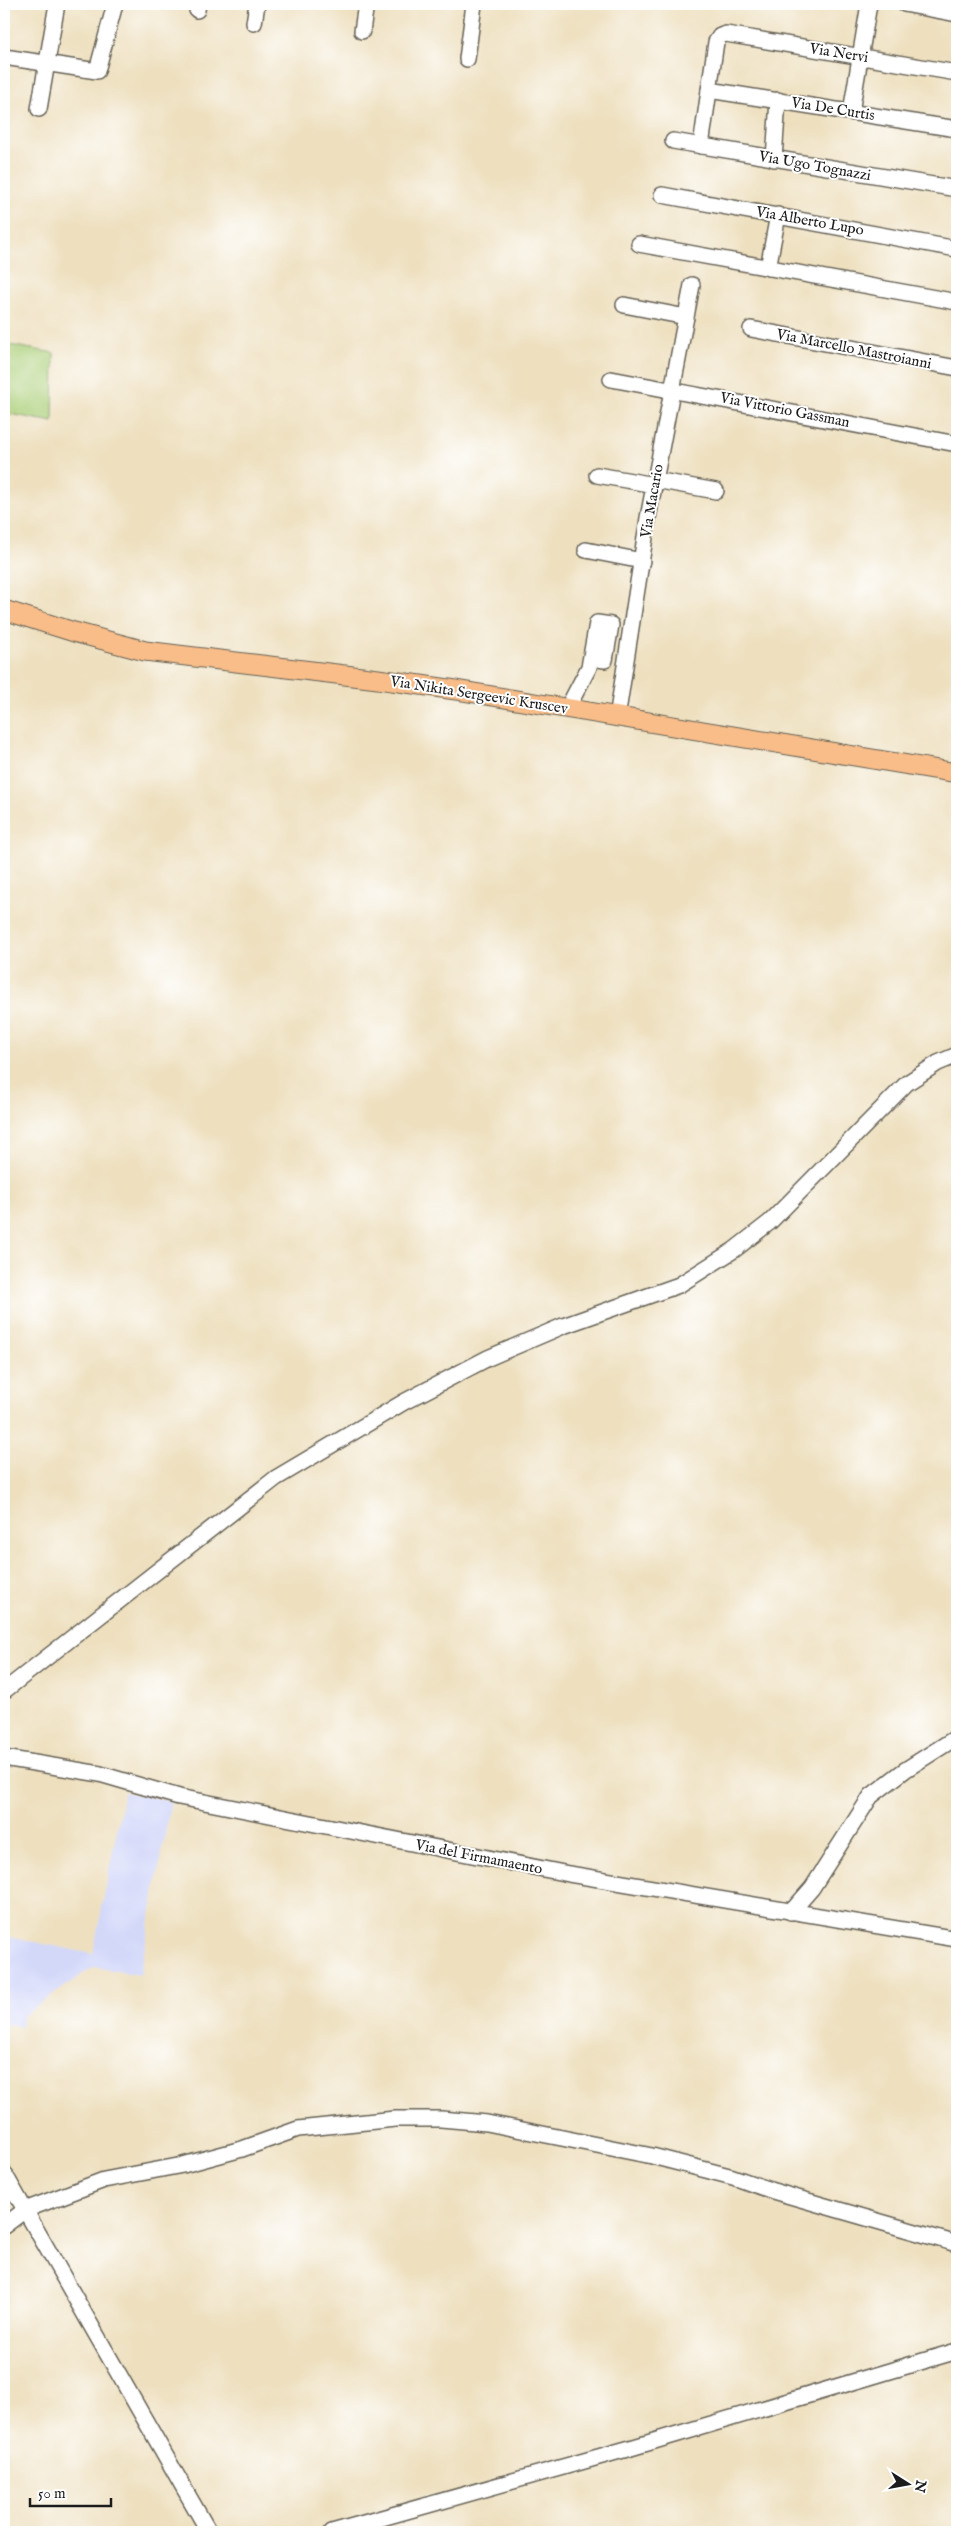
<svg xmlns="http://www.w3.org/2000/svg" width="961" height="2536" font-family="'IM FELL English',serif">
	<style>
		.built { fill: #d3d8f9 }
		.green { fill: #abcf78; stroke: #64764a }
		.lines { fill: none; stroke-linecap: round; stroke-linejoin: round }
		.minor-casing { stroke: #666155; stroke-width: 18 }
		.major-casing { stroke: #666155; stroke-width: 21 }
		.minor { stroke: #fff; stroke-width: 15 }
		.major { stroke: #f8bd89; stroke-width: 19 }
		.labels { text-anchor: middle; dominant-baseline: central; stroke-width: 4; stroke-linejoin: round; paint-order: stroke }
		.street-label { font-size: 15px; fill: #1c1c1c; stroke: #fff }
	</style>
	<rect width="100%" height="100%" fill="#fff"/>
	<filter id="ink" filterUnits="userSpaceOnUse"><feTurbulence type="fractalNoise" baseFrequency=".02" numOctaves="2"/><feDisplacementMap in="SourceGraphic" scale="10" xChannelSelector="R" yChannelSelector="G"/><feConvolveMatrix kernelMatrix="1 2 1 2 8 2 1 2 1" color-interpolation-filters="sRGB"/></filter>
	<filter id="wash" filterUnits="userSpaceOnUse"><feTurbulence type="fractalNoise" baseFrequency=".0096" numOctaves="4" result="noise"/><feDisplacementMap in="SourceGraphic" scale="20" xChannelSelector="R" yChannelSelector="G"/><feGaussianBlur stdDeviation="1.12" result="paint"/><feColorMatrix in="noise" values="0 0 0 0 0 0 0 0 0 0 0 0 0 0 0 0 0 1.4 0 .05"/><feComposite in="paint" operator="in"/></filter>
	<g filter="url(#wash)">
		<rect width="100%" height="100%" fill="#eee0bf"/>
		<path class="built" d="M124 1792 171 1801 140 1975 93 1967 23 2016 21 2026 4 2024V1936L93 1954Z"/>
		<path class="green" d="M4 344 54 353 53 422 4 413Z"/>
	</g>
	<g filter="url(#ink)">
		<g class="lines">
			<g class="minor-casing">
				<g id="minor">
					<path d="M904 4 957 14"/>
					<path d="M197 10 198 4"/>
					<path d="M254 23 257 4"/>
					<path d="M362 31 366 4"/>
					<path d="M4 57 97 71 115 4"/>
					<path d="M467 59 474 4"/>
					<path d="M709 90 957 129"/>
					<path d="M39 109 57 4"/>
					<path d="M851 112 869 4"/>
					<path d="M673 141 957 189"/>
					<path d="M701 146 716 42 720 36 726 34 957 73"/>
					<path d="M774 159 778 100"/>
					<path d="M662 195 957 249"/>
					<path d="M639 244 957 302"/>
					<path d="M768 268 778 215"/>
					<path d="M624 305 686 317"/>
					<path d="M751 329 957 368"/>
					<path d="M611 379 957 444"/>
					<path d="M597 475 655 485"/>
					<path d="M655 480 716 491"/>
					<path d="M586 550 642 561"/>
					<path d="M567 709 589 667 597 623 611 625 605 660 591 658"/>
					<path d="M617 718 648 518 692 285"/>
					<path d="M4 1691 276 1478 404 1402 488 1358 563 1326 679 1285 734 1250 770 1222 907 1083 938 1063 957 1055"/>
					<path d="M4 1758 100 1774 179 1797 569 1874 957 1939"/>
					<path d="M791 1912 812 1888 871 1796 905 1770 957 1737"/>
					<path d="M4 2173 209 2532"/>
					<path d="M4 2226 25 2210 104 2180 183 2165 242 2149 298 2129 395 2119H441L487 2123 652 2156 733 2177 773 2191 957 2244"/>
					<path d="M332 2532 634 2447 957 2351"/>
				</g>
			</g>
			<g class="major-casing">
				<path id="major" d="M4 610 74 632 145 651 378 679 456 690 957 773"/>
			</g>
			<use href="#minor" class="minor"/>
			<use href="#major" class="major"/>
		</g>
	</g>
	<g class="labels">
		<g class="street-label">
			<text transform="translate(839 53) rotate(9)">Via Nervi</text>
			<text transform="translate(833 109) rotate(9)">Via De Curtis</text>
			<text transform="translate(815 166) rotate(10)">Via Ugo Tognazzi</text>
			<text transform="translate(810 221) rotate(10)">Via Alberto Lupo</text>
			<text transform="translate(854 349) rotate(11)">Via Marcello Mastroianni</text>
			<text transform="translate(785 410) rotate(11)">Via Vittorio Gassman</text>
			<text transform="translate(652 501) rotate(-80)">Via Macario</text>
			<text transform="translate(479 695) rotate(9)">Via Nikita Sergeevic Kruscev</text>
			<text transform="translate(479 1857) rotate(11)">Via del Firmamaento</text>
		</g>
	</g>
	<rect width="961" height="2536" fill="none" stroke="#fff" stroke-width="20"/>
	<g transform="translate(908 2484) rotate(101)" stroke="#ffffff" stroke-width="4" paint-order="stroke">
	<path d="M0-4L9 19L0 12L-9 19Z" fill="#1c1c1c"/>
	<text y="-8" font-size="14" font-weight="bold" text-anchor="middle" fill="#1c1c1c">N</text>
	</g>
	<path d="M30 2498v8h81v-8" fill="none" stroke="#1c1c1c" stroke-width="2.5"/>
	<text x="38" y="2498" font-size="15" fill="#1c1c1c" stroke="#ffffff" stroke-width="4" paint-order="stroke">50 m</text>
</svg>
